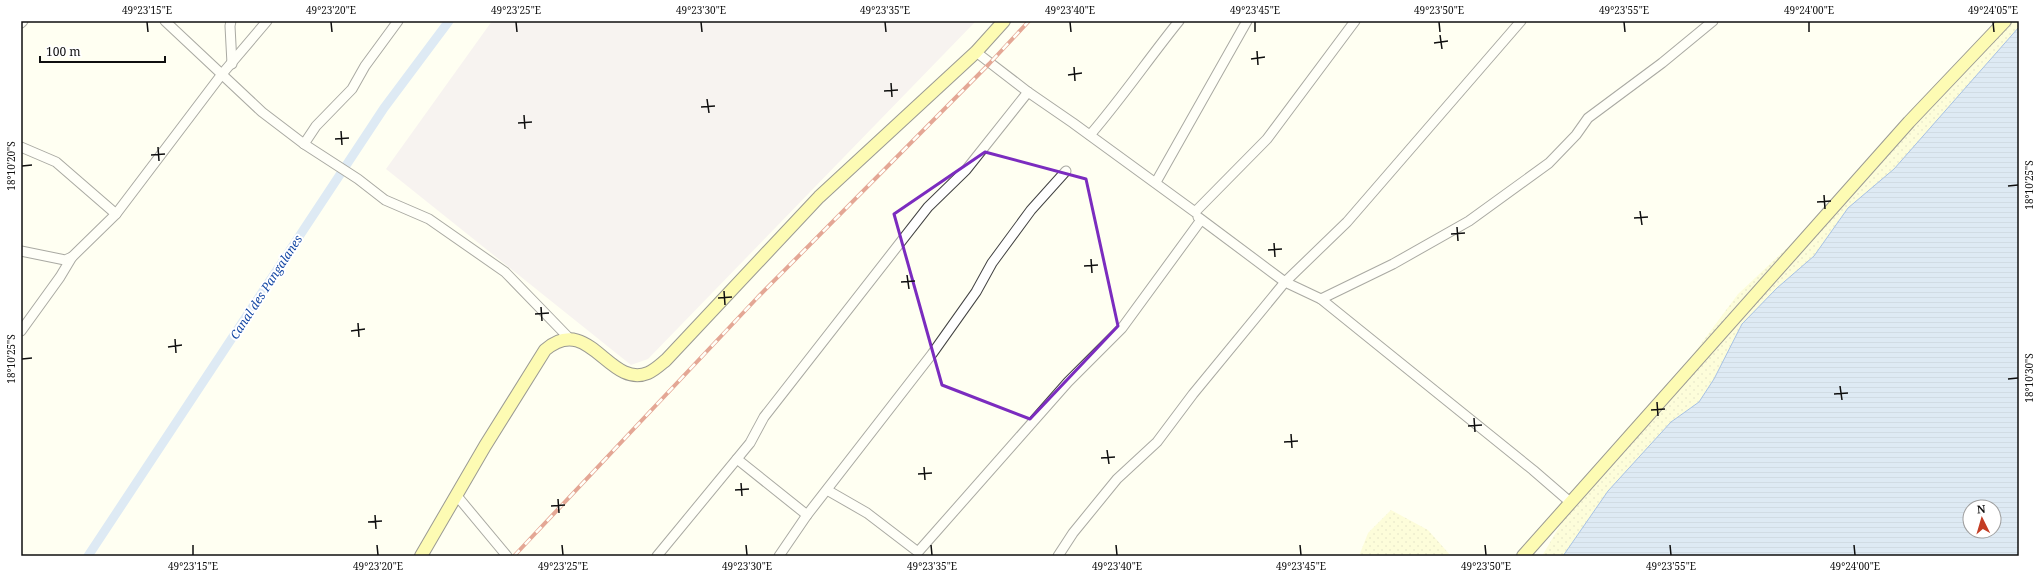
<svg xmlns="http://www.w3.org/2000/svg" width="2040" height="577" font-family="'Noto Serif',serif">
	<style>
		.industrial { fill: #eee4ed }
		.sand { fill: url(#sand-dots) }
		.water { fill: url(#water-rules); stroke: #3b76d0; fill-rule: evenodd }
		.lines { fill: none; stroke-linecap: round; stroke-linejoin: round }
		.canal { stroke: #b5d1f7; stroke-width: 9 }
		.minor-casing { stroke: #424242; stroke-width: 11 }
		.major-casing { stroke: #202020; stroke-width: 14 }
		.minor { stroke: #fff; stroke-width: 9 }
		.major { stroke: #faf566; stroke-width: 12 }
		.rail-casing { stroke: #c33d24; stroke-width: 4 }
		.rail { stroke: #fff; stroke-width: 2.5; stroke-dasharray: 8; stroke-linecap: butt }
		.marked { fill: none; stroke: #7b2cbf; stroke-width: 3; stroke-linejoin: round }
		.ticks { fill: none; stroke: #0f0f0f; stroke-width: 1.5 }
		.labels { text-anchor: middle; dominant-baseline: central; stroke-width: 4; stroke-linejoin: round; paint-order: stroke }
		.water-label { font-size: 12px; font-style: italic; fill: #1548a4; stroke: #fff }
		.neatline { fill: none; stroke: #0f0f0f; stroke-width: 1.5 }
		.ticks-label { font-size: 10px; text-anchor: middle; fill: #0f0f0f }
	</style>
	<defs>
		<pattern id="sand-dots" width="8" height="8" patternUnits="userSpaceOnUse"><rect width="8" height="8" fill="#fbfabd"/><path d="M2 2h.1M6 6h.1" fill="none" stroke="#d6d5a1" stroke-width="1.8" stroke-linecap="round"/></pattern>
		<pattern id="water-rules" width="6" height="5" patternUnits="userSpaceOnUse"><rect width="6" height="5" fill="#b5d1f7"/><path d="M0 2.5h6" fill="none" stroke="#9ab2d3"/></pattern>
	</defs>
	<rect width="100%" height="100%" fill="#fffff2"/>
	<path class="industrial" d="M492 21H976L648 359 631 365 386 169Z"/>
	<g class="sand">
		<path d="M1998 21H2019V27L1895 169 1848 208 1814 256 1777 288 1742 324 1714 379 1699 402 1671 422 1608 491 1563 556H1542L1591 473 1627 428 1671 384 1738 294 1852 187 1903 127 1933 87Z"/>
		<path d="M1391 510 1428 530 1451 556H1359L1368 533Z"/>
	</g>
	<path class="water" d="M2019 27V556H1563L1608 491 1671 422 1699 402 1714 379 1742 324 1777 288 1814 256 1848 208 1894 169ZM1970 507H1994V531H1970Z"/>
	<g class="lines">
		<path class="canal" d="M88 556 384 108 449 21"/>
		<g class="minor-casing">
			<g id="minor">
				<path d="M165 21 262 112 304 144 358 179 385 200 429 219 505 272 569 338"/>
				<path d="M231 21 230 26 232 64"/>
				<path d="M21 23 23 21"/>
				<path d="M976 52 1028 92 1073 123 1195 212 1267 139 1355 21"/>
				<path d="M1090 135C1122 98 1149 58 1179 21"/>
				<path d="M304 144 316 126 352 89 365 66 398 21"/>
				<path d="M21 147 56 162 116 214"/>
				<path d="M1156 182 1247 21"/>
				<path d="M1198 217 1285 282 1347 222 1521 21"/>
				<path d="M21 251 65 260 72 257"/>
				<path d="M1321 299 1533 470 1570 502"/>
				<path d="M21 331 60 277 72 257 116 214 222 74 267 21"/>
				<path d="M737 459 807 515"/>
				<path d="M827 490 867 513 918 552 1068 382 1122 328 1201 220"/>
				<path d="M457 496 507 556"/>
				<path d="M657 556 750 443 764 417 928 207 966 170 1028 92"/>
				<path d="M779 556 807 515 932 354 976 292 992 263 1031 210 1066 171"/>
				<path d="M1058 556 1073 533 1117 479 1157 442 1193 394 1285 282 1321 299 1393 264 1469 221 1549 163 1576 135 1588 118 1662 63 1713 21"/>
			</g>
		</g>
		<g class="major-casing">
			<g id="major">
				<path d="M421 556 485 446 545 350C589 312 609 389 648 373 655 370 661 364 666 360L819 197 976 52 1004 21"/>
				<path d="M1523 556 1909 122 2005 21"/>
			</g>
		</g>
		<use href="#minor" class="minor"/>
		<use href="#major" class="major"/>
		<g class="rail-casing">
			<path id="rail" d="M514 556 758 297 989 64 1029 21"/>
		</g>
		<use href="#rail" class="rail"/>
	</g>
	<path d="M0 0H2040V577H0ZM985 152 1086 179 1118 326 1030 419 942 385 894 214Z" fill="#fffff2" fill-opacity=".55" fill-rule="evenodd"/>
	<path class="marked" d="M985 152 1086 179 1118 326 1030 419 942 385 894 214Z"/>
	<path class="ticks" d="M147 22 148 32M331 22 332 32M516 22 517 32M701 22 702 32M885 22 886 32M1070 22 1071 32M1255 22V32M1439 22 1440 32M1624 22 1625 32M1809 22V32M1993 22 1994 32M1440 35 1442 49M1434 43 1448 41M1257 51 1258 65M1251 59 1265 57M1074 67 1075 81M1068 75 1082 73M891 83 892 97M884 91 898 90M707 99 709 113M701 107 715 106M524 115 525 129M518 123 532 122M341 131 342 145M335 139 349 138M158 147 159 161M151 155 165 154M22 166 32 165M2008 186 2018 185M1824 195 1825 209M1817 202 1831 201M1640 211 1642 225M1634 218 1648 217M1457 227 1458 241M1451 234 1465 233M1274 243 1275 257M1268 250 1282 249M1091 259 1092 273M1084 266 1098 265M907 275 909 289M901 282 915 281M724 291 725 305M718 298 732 297M541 307 542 321M535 314 549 313M358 323 359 337M351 331 365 329M175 339 176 353M168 347 182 345M22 359 32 358M2008 379 2018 378M1840 386 1842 400M1834 394 1848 393M1657 402 1658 416M1651 410 1665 409M1474 418 1475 432M1468 426 1482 425M1291 434 1292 448M1284 442 1298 441M1107 450 1109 464M1101 458 1115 457M924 467 925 480M918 474 932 473M741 483 742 496M735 490 749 489M558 499 559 513M551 506 565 505M375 515 376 529M368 522 382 521M193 545V555M377 545 378 555M562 545 563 555M746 545 747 555M931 545 932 555M1116 545 1117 555M1300 545 1301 555M1485 545 1486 555M1670 545 1671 555M1854 545 1855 555"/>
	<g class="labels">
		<g class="water-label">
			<text transform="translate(266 287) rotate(-57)">Canal des Pangalanes</text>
		</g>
	</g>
	<rect width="2040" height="577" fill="none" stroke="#ffffff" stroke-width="44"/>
	<g transform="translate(1982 519) rotate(355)"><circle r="19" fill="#ffffff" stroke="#9f9f9f"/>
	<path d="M0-3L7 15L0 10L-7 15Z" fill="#c33d24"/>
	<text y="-6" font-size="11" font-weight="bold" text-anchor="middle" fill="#0f0f0f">N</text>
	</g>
	<path d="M40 56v6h125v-6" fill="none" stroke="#0f0f0f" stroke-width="2"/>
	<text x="46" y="56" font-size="12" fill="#0f0f0f" stroke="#ffffff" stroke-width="3" paint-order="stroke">100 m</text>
	<rect x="22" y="22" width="1996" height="533" class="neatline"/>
	<g class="ticks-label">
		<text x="147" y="14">49°23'15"E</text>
		<text x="331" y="14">49°23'20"E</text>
		<text x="516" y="14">49°23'25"E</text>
		<text x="701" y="14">49°23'30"E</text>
		<text x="885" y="14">49°23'35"E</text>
		<text x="1070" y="14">49°23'40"E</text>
		<text x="1255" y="14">49°23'45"E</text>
		<text x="1439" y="14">49°23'50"E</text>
		<text x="1624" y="14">49°23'55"E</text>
		<text x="1809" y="14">49°24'00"E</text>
		<text x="1993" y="14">49°24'05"E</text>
		<text transform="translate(11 166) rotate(-90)" y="4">18°10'20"S</text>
		<text transform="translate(2029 185) rotate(-90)" y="4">18°10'25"S</text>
		<text transform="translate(11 359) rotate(-90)" y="4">18°10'25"S</text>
		<text transform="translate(2029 378) rotate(-90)" y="4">18°10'30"S</text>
		<text x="193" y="570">49°23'15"E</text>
		<text x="378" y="570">49°23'20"E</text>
		<text x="563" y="570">49°23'25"E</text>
		<text x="747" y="570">49°23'30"E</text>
		<text x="932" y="570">49°23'35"E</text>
		<text x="1117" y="570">49°23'40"E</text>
		<text x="1301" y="570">49°23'45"E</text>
		<text x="1486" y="570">49°23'50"E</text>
		<text x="1671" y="570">49°23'55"E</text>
		<text x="1855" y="570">49°24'00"E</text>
	</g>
</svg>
